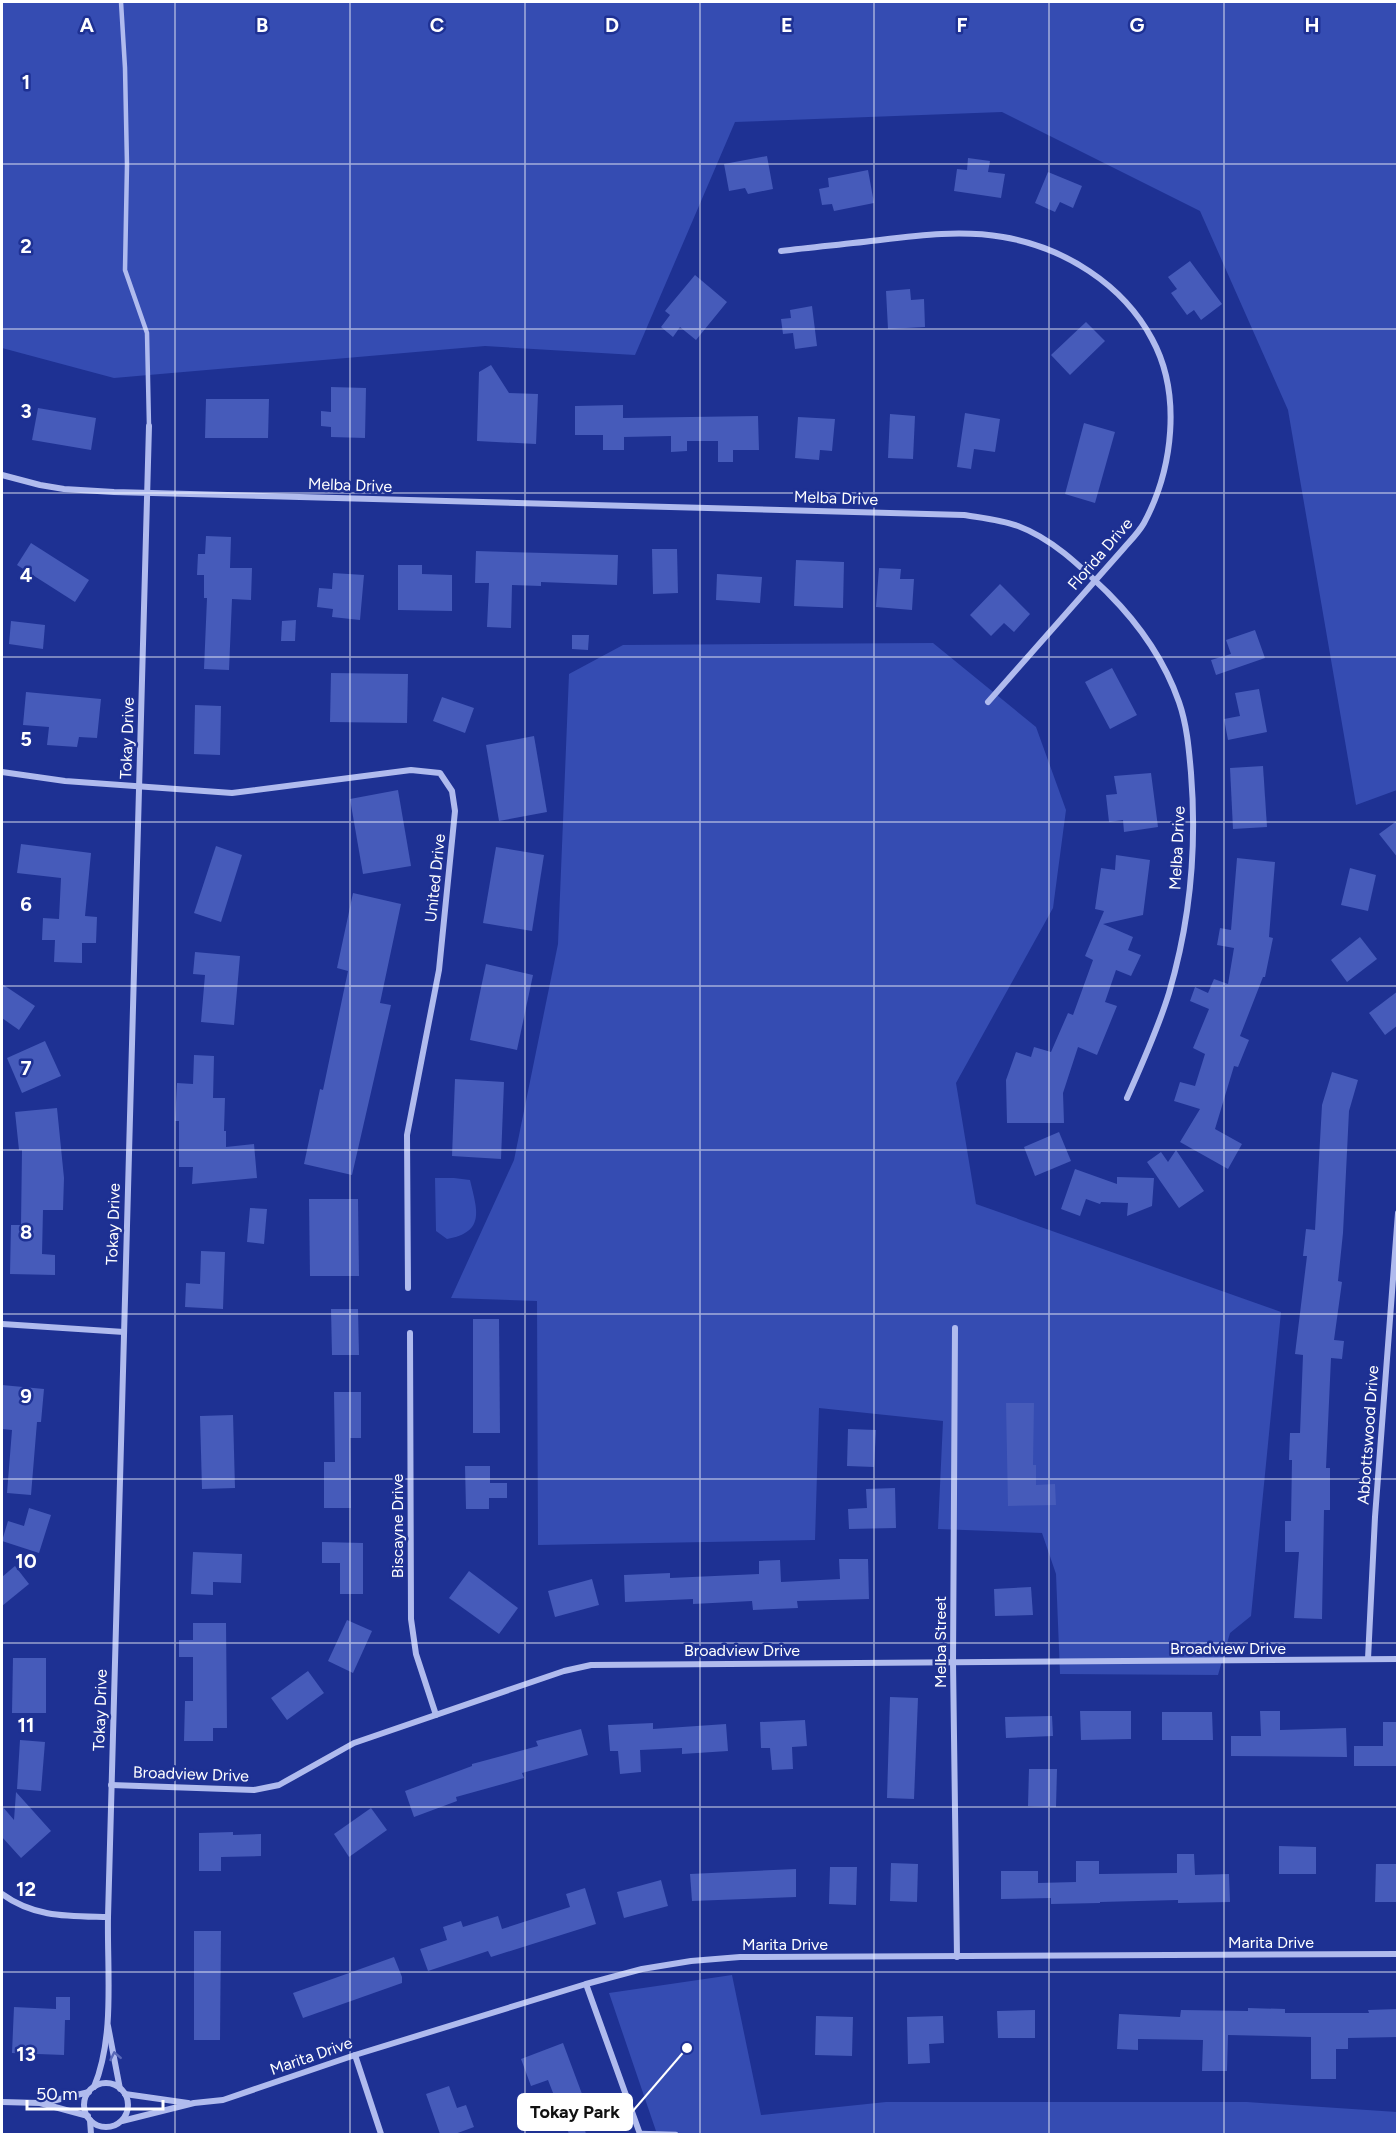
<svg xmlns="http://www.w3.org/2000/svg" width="1399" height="2136" font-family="Figtree,sans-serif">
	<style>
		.green { fill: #354cb2 }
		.building { fill: #465bba }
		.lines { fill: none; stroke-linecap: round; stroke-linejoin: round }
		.lane { stroke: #b0bbee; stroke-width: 4.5 }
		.street { stroke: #b0bbee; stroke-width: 6 }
		.oneway { stroke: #5868b7 }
		.grid { fill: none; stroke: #fff; stroke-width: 1.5; stroke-opacity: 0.55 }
		.labels { text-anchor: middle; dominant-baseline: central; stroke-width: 5; stroke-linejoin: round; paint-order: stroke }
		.street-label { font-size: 16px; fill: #fff; stroke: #1e3193 }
		.grid-label { font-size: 20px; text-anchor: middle; font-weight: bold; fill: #fff; stroke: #1e3193; stroke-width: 5; stroke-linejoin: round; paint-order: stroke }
		.leader { fill: none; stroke: #fff; stroke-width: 2 }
		.callout-dot { fill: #fff; stroke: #1e3193; stroke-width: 2 }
		.callout { fill: #fff; stroke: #fff; stroke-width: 2 }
		.callout-label { font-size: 18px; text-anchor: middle; font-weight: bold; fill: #111 }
	</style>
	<rect width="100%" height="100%" fill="#1e3193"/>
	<g class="green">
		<path d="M2 2H1397V790L1356 805 1288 410 1200 211 1002 112 735 122 635 355 485 346 114 378 2 348Z"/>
		<path d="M933 643 1036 727 1066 810 1053 908 956 1083 976 1204 1281 1312 1251 1616 1230 1633 1218 1675 1060 1674 1056 1574 1042 1533 938 1529 943 1421 819 1408 815 1540 538 1545 537 1301 451 1298 514 1160 558 944 569 674 623 645Z"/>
		<path d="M435 1178H454L470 1180C477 1210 486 1232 447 1239L436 1231Z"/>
		<path d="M732 1975 761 2115 886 2102H1247L1397 2112V2134H657L609 1993Z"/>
	</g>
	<g class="building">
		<path d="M767 156 773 189 748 194 745 188 729 191 724 164Z"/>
		<path d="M968 158 990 161 988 172 1005 174 1001 198 954 191 957 169 967 170Z"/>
		<path d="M868 170 874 203 834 211 832 204 822 205 819 189 829 187 828 178Z"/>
		<path d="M1048 172 1082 186 1073 208 1060 202 1055 212 1035 203Z"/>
		<path d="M1190 261 1222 304 1201 320 1194 310 1187 315 1171 293 1177 289 1168 277Z"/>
		<path d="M695 275 727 302 696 340 680 327 673 337 661 327 670 315 665 311Z"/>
		<path d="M910 289 911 300 924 299 925 327 888 329 886 291Z"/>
		<path d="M812 306 817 346 795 349 793 333 783 334 781 319 791 318 790 310Z"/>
		<path d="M1086 322 1105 341 1070 375 1051 355Z"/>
		<path d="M491 365 509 393 538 394 536 444 477 441 479 372Z"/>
		<path d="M331 387 366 388 365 438 331 437V427L321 426V411L331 412Z"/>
		<path d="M206 399H269L268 438H205Z"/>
		<path d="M623 405V418L758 416 759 450H733V462H718V441H687V451L671 452V436L624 437V450H603V435H575V406Z"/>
		<path d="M38 408 96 418 91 450 32 440Z"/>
		<path d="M965 413 1000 419 995 452 974 449 971 469 957 467Z"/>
		<path d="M890 414 915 416 913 459 888 458Z"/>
		<path d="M798 417 835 419 832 451 820 450 819 460 795 458Z"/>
		<path d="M1084 423 1115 432 1095 503 1065 494Z"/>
		<path d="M206 536 231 537 230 568H252L251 600 232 599 229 670 204 669 207 598H204V575H197L198 554H205Z"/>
		<path d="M31 543 89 580 75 602 17 565Z"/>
		<path d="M652 549H677L678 593 653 594Z"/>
		<path d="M476 551 618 555 617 585 541 582V586L512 585 511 628 487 627 489 583H475Z"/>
		<path d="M796 560 844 562 843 608 794 606Z"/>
		<path d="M398 565H422V574L452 575V611L398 610Z"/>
		<path d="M879 568 901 569 900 579H914L912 610 876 607Z"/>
		<path d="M333 573 364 575 360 620 332 617 333 609 317 607 319 588 332 589Z"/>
		<path d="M717 574 762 577 760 603 716 600Z"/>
		<path d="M1000 584 1030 614 1014 632 1004 623 991 636 970 615Z"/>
		<path d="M296 620 295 641H281L282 621Z"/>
		<path d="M11 621 45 625 43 649 9 644Z"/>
		<path d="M1255 630 1265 658 1216 675 1211 660 1231 654 1226 640Z"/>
		<path d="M572 635H589L588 650 572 649Z"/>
		<path d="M1112 668 1137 715 1110 729 1085 682Z"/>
		<path d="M331 673 408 674 407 723 330 722Z"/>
		<path d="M1259 689 1267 732 1228 740 1224 719 1240 716 1235 693Z"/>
		<path d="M26 692 101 699 97 738 79 737 77 747 47 745 49 727 23 725Z"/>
		<path d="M442 697 474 708 465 733 433 721Z"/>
		<path d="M195 705 221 706 220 755 194 754Z"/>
		<path d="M534 736 547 812 499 821 486 745Z"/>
		<path d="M1263 766 1267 827 1233 829 1230 768Z"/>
		<path d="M1151 773 1158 827 1124 832 1123 820 1109 822 1106 795 1117 794 1114 776Z"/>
		<path d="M398 790 411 866 363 874 350 799Z"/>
		<path d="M1398 820V858L1379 834Z"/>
		<path d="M21 844 91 853 85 916 97 917 96 943H82V963L54 962 55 940H42L43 918 59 919 61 878 17 873Z"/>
		<path d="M216 846 242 855 221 922 194 913Z"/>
		<path d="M496 847 544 855 532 931 483 923Z"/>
		<path d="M1116 855 1150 860 1143 915 1103 924 1133 937 1128 950 1141 955 1131 976 1116 970 1105 1002 1117 1006 1097 1055 1078 1047 1063 1093 1064 1123H1007L1006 1080 1016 1052 1031 1057 1034 1047 1051 1052 1068 1013 1073 1015 1093 960 1085 956 1104 911 1095 909 1101 868 1115 870Z"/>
		<path d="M1237 858 1275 862 1269 937 1273 938 1265 977H1263L1240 1036 1249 1040 1238 1067 1234 1066 1215 1129 1242 1144 1228 1169 1180 1142 1200 1109 1174 1101 1180 1082 1195 1086 1205 1054 1193 1048 1209 1009 1190 1001 1195 987 1208 993 1214 979 1228 984 1234 948 1217 945 1220 928 1231 930Z"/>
		<path d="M1350 868 1376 875 1368 911 1341 905Z"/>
		<path d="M353 893 401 904 380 1003 391 1005 352 1175 304 1164 320 1089 323 1090 348 971 337 968Z"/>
		<path d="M1360 937 1377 959 1347 982 1331 960Z"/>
		<path d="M195 952 240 956 234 1025 201 1022 205 975 193 974Z"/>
		<path d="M486 964 533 975 517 1050 470 1040Z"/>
		<path d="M2 984 35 1006 19 1030 2 1018Z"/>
		<path d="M1398 991V1025L1385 1035 1369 1013Z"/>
		<path d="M45 1041 61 1076 22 1093 7 1058Z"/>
		<path d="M194 1055 214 1056 213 1098H225L224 1131H226V1147L254 1144 257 1178 192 1184 193 1167H179V1121H175L177 1083 193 1084Z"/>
		<path d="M1332 1072 1358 1080 1349 1111 1343 1233 1338 1281 1342 1282 1334 1340 1344 1341 1342 1359 1331 1358 1326 1468H1330V1510H1324L1322 1619 1294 1618 1299 1552H1285V1521H1291L1292 1460H1289L1290 1433H1300L1303 1355 1295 1354 1307 1256H1303L1306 1229 1315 1230 1322 1105Z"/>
		<path d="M455 1079 504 1082 501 1159 452 1156Z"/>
		<path d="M57 1108 64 1178 63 1210H43L42 1254 55 1255V1275L10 1274 11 1225H21L22 1150H19L15 1112Z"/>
		<path d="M1059 1132 1071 1161 1035 1176 1024 1147Z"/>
		<path d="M1176 1150 1204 1191 1179 1208 1147 1162 1161 1152 1168 1162Z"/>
		<path d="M1075 1169 1117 1184V1177L1154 1178 1152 1206 1127 1216 1128 1203 1101 1202 1100 1204 1086 1199 1080 1216 1061 1209Z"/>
		<path d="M309 1199H358L359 1276H310Z"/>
		<path d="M250 1208 267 1209 264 1244 247 1242Z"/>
		<path d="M201 1251 225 1252 223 1309 185 1307 186 1283 200 1284Z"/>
		<path d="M331 1309H358L359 1355H332Z"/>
		<path d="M473 1319H499L500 1433H473Z"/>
		<path d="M2 1385 44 1389 41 1422H37L31 1495 7 1493 12 1430 2 1429Z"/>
		<path d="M334 1392H361V1438H350L351 1508H324V1462H335Z"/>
		<path d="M1006 1403H1034L1033 1465H1036V1485L1055 1484 1056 1505 1008 1506Z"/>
		<path d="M233 1415 235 1488 202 1489 200 1416Z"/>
		<path d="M848 1429 876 1430 874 1467 847 1466Z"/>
		<path d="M465 1466H490V1483H507V1498H489V1509H466Z"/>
		<path d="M895 1488 896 1528 849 1529 848 1509 867 1508 866 1489Z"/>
		<path d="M29 1508 51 1515 39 1553 2 1541 8 1521 24 1526Z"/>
		<path d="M322 1542 363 1543V1594H340V1563H322Z"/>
		<path d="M193 1552 242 1554 241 1583 213 1582V1595L191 1594Z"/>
		<path d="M839 1559H868L869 1599 797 1601 798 1608 753 1610 752 1601 693 1604V1599L625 1602 624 1575 670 1573V1578L759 1574V1561L780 1560 781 1582 840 1579Z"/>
		<path d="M15 1566 29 1584 2 1606V1577Z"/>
		<path d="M469 1571 518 1608 499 1634 449 1598Z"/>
		<path d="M592 1579 599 1605 555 1617 548 1591Z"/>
		<path d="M1031 1587 1033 1615 995 1616 994 1589Z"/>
		<path d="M347 1620 372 1631 353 1673 328 1661Z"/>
		<path d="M193 1623H226L227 1728H213V1741H184L185 1701H193V1657H179V1640H193Z"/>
		<path d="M13 1658H46V1713H12Z"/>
		<path d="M308 1671 324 1693 287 1720 271 1698Z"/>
		<path d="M890 1697 918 1698 914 1799 887 1798Z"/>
		<path d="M1080 1711H1131V1739L1081 1740Z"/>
		<path d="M1260 1711H1280V1730L1346 1728 1347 1757 1231 1756V1736H1261Z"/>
		<path d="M1162 1712H1212L1213 1740H1162Z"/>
		<path d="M1052 1716 1053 1736 1006 1738 1005 1717Z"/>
		<path d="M805 1720 807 1746 792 1747 793 1769 772 1770 770 1748H761L760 1722Z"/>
		<path d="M1383 1722H1398V1766H1354V1746H1383Z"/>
		<path d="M653 1723V1729L726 1724 728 1751 682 1754V1748L640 1750 641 1772 620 1774 618 1751H610L608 1725Z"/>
		<path d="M581 1729 588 1755 522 1773 524 1778 456 1797 457 1801 414 1817 405 1791 472 1766V1764L538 1746 536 1741Z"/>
		<path d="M20 1740 45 1742 41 1791 17 1789Z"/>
		<path d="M1029 1769H1057L1056 1807 1028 1806Z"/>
		<path d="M16 1792 51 1831 21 1858 2 1837V1806L14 1820Z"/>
		<path d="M371 1808 387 1830 349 1857 334 1834Z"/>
		<path d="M233 1832V1835L261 1834V1856L221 1857V1871H199V1833Z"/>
		<path d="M1279 1846 1316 1847V1874H1279Z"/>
		<path d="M1177 1854H1194L1195 1875 1229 1874 1230 1902 1178 1903V1900L1100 1902V1903L1051 1904V1898L1001 1899V1871H1038V1883L1076 1882V1861H1099V1874L1177 1873Z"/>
		<path d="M891 1863 918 1864 917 1902 890 1901Z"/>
		<path d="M1376 1864H1398V1902H1375Z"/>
		<path d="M830 1867H857L856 1905 829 1904Z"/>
		<path d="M796 1869V1897L692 1901 690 1874Z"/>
		<path d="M661 1880 668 1906 624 1918 617 1892Z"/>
		<path d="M585 1888 596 1924 491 1957 488 1951 428 1971 420 1949 447 1940 443 1927 461 1921 463 1927 498 1916 502 1929 570 1907 566 1894Z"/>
		<path d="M194 1931H221L220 2040H194Z"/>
		<path d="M394 1957 402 1977V1983L303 2018 293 1993Z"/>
		<path d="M56 1997H70V2020H65L64 2055 12 2053 14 2007 56 2009Z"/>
		<path d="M1248 2008 1285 2009V2013H1369L1368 2010 1398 2009V2037L1348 2038V2049H1336V2079H1311V2037L1228 2035 1227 2071H1202L1203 2040 1138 2039V2050L1117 2049 1119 2014 1180 2017 1181 2010 1248 2011Z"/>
		<path d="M1035 2010V2038H998L997 2011Z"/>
		<path d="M816 2016 853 2017 852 2056 815 2055Z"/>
		<path d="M943 2016 944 2043 929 2044 930 2063 908 2064 907 2017Z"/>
		<path d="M563 2043 585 2102 578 2104 586 2134H569L548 2080 531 2086 521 2059Z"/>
		<path d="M449 2086 457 2108 466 2105 474 2127 455 2134H440L426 2094Z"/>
	</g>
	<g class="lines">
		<g class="lane">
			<path d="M121 2 125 68 127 165 125 270 147 333 149 426"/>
			<path d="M640 2133 676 2134"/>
		</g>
		<g class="street">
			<path d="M781 251C814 247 847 244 880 240 921 235 962 230 1003 237 1063 247 1123 284 1152 339 1182 394 1173 469 1144 523 1139 532 1131 540 1124 548L988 702"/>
			<path d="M2 475 40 485 64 489 114 492 964 515C982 518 1001 520 1018 526 1053 539 1081 567 1108 593 1140 625 1164 659 1179 702 1187 725 1189 750 1191 773 1197 847 1190 922 1169 993 1158 1029 1142 1064 1127 1098"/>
			<path d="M2 772 65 781 232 793 411 770 440 773 452 791 455 811 439 970 407 1135 408 1288"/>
			<path d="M2 1324 124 1332"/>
			<path d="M955 1328 953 1662 957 1957"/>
			<path d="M410 1333 411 1619 416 1654 436 1715"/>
			<path d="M1368 1659 1375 1517 1398 1213"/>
			<path d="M111 1785 254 1790 279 1785 354 1743 564 1671 591 1665 1398 1659"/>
			<path d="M2 1894C35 1918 69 1916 108 1917"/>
			<path d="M586 1984 640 2134"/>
			<path d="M108 2026 120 2089"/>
			<path d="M355 2055 381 2134"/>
			<circle cx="106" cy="2105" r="22"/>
			<path d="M94 2087C115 2037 107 1971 108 1917L149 426"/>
			<path d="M125 2094 188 2103"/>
			<path d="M2 2102 40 2103 88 2116"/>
			<path d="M44 2103 89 2092"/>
			<path d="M90 2120 91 2134"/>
			<path d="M122 2121 194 2103 223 2100 355 2055 586 1984 642 1969 691 1961 740 1957 1398 1954"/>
		</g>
	</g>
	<defs><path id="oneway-chevron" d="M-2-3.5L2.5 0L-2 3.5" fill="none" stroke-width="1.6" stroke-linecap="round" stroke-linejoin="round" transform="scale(1.5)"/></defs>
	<use class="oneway" href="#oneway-chevron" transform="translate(115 2056) rotate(-101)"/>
	<path class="grid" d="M175 2V2134M350 2V2134M525 2V2134M700 2V2134M874 2V2134M1049 2V2134M1224 2V2134M2 164H1398M2 329H1398M2 493H1398M2 657H1398M2 822H1398M2 986H1398M2 1150H1398M2 1314H1398M2 1479H1398M2 1643H1398M2 1807H1398M2 1972H1398"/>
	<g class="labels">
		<g class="street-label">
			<text transform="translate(350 485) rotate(2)">Melba Drive</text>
			<text transform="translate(836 498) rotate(2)">Melba Drive</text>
			<text transform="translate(1100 554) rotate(-49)">Florida Drive</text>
			<text transform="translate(127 738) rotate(-88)">Tokay Drive</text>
			<text transform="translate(1177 848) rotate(-87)">Melba Drive</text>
			<text transform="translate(435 878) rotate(-84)">United Drive</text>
			<text transform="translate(113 1224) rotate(-88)">Tokay Drive</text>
			<text transform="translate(1368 1435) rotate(-86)">Abbottswood Drive</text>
			<text transform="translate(397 1526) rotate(-90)">Biscayne Drive</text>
			<text transform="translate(940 1642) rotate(-90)">Melba Street</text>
			<text x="1228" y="1648">Broadview Drive</text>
			<text x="742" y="1650">Broadview Drive</text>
			<text transform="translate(100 1710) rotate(-88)">Tokay Drive</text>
			<text transform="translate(191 1774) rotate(2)">Broadview Drive</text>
			<text x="1271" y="1942">Marita Drive</text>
			<text x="785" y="1944">Marita Drive</text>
			<text transform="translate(311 2056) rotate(-19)">Marita Drive</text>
		</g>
	</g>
	<g class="grid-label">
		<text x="87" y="32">A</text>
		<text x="262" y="32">B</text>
		<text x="437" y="32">C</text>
		<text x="612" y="32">D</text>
		<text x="787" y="32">E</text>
		<text x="962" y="32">F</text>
		<text x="1137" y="32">G</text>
		<text x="1312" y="32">H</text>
		<text x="26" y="89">1</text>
		<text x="26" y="253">2</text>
		<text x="26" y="418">3</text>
		<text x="26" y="582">4</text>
		<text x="26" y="746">5</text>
		<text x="26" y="911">6</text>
		<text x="26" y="1075">7</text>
		<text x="26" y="1239">8</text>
		<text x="26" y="1403">9</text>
		<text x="26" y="1568">10</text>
		<text x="26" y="1732">11</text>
		<text x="26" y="1896">12</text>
		<text x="26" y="2061">13</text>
	</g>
	<path class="leader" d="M687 2048L632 2112"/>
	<circle class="callout-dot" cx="687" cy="2048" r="6"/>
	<rect class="callout" x="518" y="2094" width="114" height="36" rx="6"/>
	<g class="callout-label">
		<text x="575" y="2118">Tokay Park</text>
	</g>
	<rect width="1399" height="2136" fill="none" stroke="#ffffff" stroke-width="6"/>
	<path d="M27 2100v9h136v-9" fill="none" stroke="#ffffff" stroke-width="3"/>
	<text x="36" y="2100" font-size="18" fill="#ffffff" stroke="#1e3193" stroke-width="4.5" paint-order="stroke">50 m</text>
</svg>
